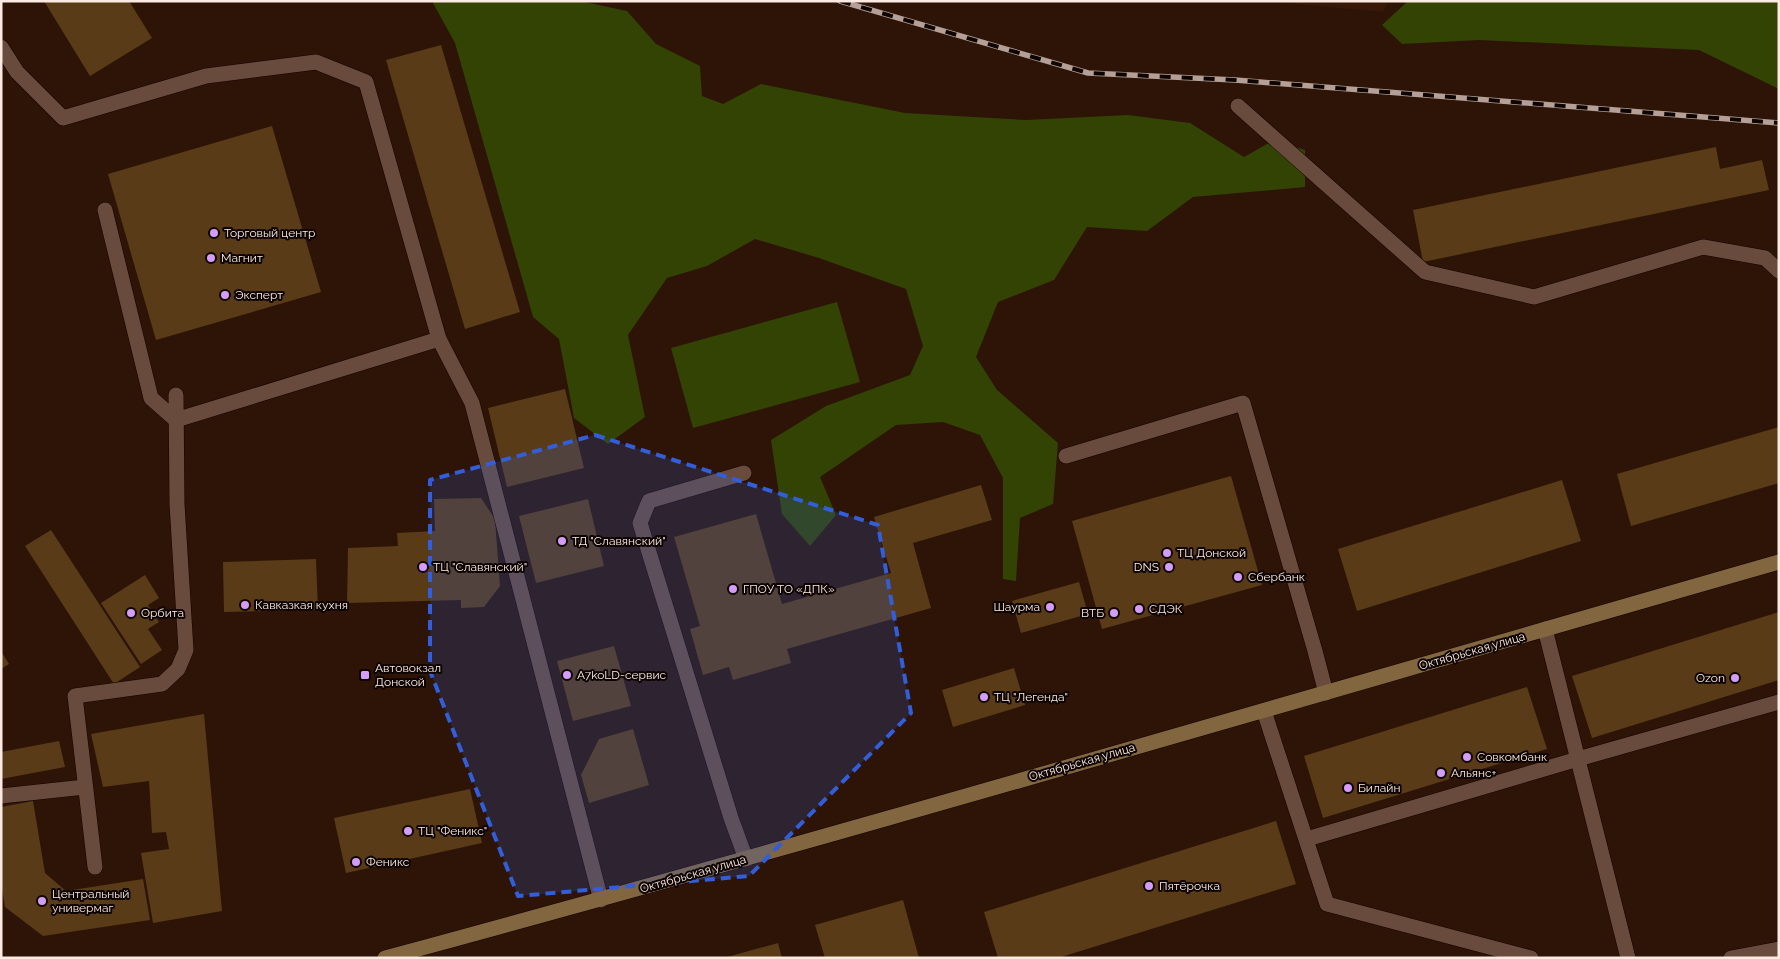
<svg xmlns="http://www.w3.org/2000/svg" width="1780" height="959" font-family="Raleway,sans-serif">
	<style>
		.built { fill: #381908 }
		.green { fill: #324303 }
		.building { fill: #5a3b17 }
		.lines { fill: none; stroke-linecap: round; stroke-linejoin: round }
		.service-casing { stroke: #140200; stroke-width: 16 }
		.secondary-casing { stroke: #140200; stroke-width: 16 }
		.service { stroke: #684b3c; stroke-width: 15 }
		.secondary { stroke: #826640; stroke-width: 15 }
		.rail-casing { stroke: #b5a097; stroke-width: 5.5 }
		.rail { stroke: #0d0402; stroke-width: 4; stroke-dasharray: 11; stroke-linecap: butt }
		.marked { fill: #335ed9; fill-opacity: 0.2; stroke: #335ed9; stroke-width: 4; stroke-dasharray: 10 6; stroke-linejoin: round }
		.poi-dot { fill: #d49cfb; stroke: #0d0402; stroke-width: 2 }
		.labels { text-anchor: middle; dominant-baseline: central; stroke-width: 4; stroke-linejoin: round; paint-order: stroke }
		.poi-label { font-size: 12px; fill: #fceae2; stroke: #0d0402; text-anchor: start }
		.street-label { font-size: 12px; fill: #fceae2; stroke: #0d0402 }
	</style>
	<rect width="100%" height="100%" fill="#2d1407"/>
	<path class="built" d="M1266 1H1388L1383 12Z"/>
	<g class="green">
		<path d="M434 1H580L627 11 656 44 700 66 702 96 723 104 761 84 905 113 1026 120 1128 115 1190 123 1244 157 1274 140 1305 150V187L1193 197 1147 231 1087 227 1054 280 998 302 976 357 997 390 1058 443 1053 504 1020 518 1016 581 1003 579V478L980 435 943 422 896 425 820 477 836 515 810 546 782 514 771 440 826 406 910 375 923 346 906 289 819 258 755 239 707 266 667 278 628 335 645 417 608 444 574 418 559 339 533 317 455 43 433 3Z"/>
		<path d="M1408 1H1779V89L1699 50 1479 40 1402 44 1382 25Z"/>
		<path d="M837 302 860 382 693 428 671 348Z"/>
	</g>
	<g class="building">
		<path d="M44 1H129L152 38 90 76Z"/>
		<path d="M441 45 520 312 465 329 386 60Z"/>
		<path d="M272 126 321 292 156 340 108 174Z"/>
		<path d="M1716 147 1720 169 1762 160 1769 190 1423 262 1413 210Z"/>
		<path d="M565 389 584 468 507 487 488 408Z"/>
		<path d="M1779 427V483L1631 526 1617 474Z"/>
		<path d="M1231 476 1262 585 1102 629 1072 521Z"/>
		<path d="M1562 480 1581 541 1357 611 1338 549Z"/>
		<path d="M981 485 992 520 913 543 931 608 787 649 791 663 733 680 729 667 703 675 690 629 700 626 674 537 756 514 782 604 891 573 874 517Z"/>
		<path d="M481 498 495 519 500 586 484 607 461 608V600L347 603 348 548 398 546 397 533 435 531 434 499Z"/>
		<path d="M588 499 604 566 536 583 519 516Z"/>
		<path d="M51 530 140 667 114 684 25 546Z"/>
		<path d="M316 559 318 610 224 612 223 562Z"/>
		<path d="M145 575 159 598 148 605 159 622 148 629 162 650 141 664 101 603Z"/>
		<path d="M1079 582 1088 614 1021 633 1012 601Z"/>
		<path d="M1779 612V680L1592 738 1572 676Z"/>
		<path d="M614 646 631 706 573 721 557 661Z"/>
		<path d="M1 651 9 664 1 669Z"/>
		<path d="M1014 668 1025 705 953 727 942 690Z"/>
		<path d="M1527 687 1547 749 1323 818 1304 756Z"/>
		<path d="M204 714 222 911 153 923 141 853 169 849 166 832 152 833 149 781 103 787 91 734Z"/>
		<path d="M633 729 649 785 589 803 581 775 599 739Z"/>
		<path d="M59 741 65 767 1 779V752Z"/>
		<path d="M470 789 482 843 346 873 334 818Z"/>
		<path d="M33 801 45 873 66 891 143 879 150 920 43 936 5 907 1 882V807Z"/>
		<path d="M1276 821 1296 884 1058 958H998L984 912Z"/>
		<path d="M903 900 919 958H825L815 925Z"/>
		<path d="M778 943 782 958H727V957Z"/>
	</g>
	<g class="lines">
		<g class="service-casing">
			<g id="service">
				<path d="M1 47 17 72 63 118 206 76 316 62 366 82 439 339 472 403 601 900"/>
				<path d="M1238 106 1425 272 1534 297 1703 247 1765 258 1779 271"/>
				<path d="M105 210 151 398 176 420 439 339"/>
				<path d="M1066 456 1243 403 1315 651 1326 693"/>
				<path d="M744 473 649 501 640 523 731 818 746 859"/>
				<path d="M1545 629 1628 958"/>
				<path d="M1264 711 1327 904 1531 958"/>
				<path d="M1 796 85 787"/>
				<path d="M1307 839 1578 759 1779 702"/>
				<path d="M95 867 75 696 162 684 178 669 186 650 177 504 176 395"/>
				<path d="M1731 958 1779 949"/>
			</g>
		</g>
		<g class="secondary-casing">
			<path id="secondary" d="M385 958C851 832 1314 695 1779 562"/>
		</g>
		<use href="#service" class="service"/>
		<use href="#secondary" class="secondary"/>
		<g class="rail-casing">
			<path id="rail" d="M840 1 1088 73 1235 80 1779 123"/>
		</g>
		<use href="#rail" class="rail"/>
	</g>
	<path class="marked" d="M595 435 878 525 911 713 749 876 518 896 430 671V480Z"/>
	<g class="poi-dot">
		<circle cx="214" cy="233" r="5"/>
		<circle cx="211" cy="258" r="5"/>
		<circle cx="225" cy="295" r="5"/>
		<circle cx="562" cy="541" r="5"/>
		<circle cx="1167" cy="553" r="5"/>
		<circle cx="423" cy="567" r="5"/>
		<circle cx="1169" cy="567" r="5"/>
		<circle cx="1238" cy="577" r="5"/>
		<circle cx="733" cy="589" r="5"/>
		<circle cx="245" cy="605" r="5"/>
		<circle cx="1050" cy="607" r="5"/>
		<circle cx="1139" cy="609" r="5"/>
		<circle cx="131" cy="613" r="5"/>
		<circle cx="1114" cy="613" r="5"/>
		<rect x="360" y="670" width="10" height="10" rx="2.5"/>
		<circle cx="567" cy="675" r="5"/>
		<circle cx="1735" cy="678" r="5"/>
		<circle cx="984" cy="697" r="5"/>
		<circle cx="1467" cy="757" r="5"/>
		<circle cx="1441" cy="773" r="5"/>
		<circle cx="1348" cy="788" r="5"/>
		<circle cx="408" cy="831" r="5"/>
		<circle cx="356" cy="862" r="5"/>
		<circle cx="1149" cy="886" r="5"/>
		<circle cx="42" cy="901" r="5"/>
	</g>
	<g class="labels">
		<g class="poi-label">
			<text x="224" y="233">Торговый центр</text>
			<text x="221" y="258">Магнит</text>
			<text x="235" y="295">Эксперт</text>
			<text x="572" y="541">ТД "Славянский"</text>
			<text x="1177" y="553">ТЦ Донской</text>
			<text x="433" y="567">ТЦ "Славянский"</text>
			<text x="1159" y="567" text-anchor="end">DNS</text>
			<text x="1248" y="577">Сбербанк</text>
			<text x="743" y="589">ГПОУ ТО «ДПК»</text>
			<text x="255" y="605">Кавказкая кухня</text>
			<text x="1040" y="607" text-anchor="end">Шаурма</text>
			<text x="1149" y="609">СДЭК</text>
			<text x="141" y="613">Орбита</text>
			<text x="1104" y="613" text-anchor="end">ВТБ</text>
			<text x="375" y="668">Автовокзал<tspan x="375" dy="14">Донской</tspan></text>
			<text x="577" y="675">A7koLD-сервис</text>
			<text x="1725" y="678" text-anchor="end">Ozon</text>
			<text x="994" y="697">ТЦ "Легенда"</text>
			<text x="1477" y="757">Совкомбанк</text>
			<text x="1451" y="773">Альянс+</text>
			<text x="1358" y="788">Билайн</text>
			<text x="418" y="831">ТЦ "Феникс"</text>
			<text x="366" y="862">Феникс</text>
			<text x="1159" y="886">Пятёрочка</text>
			<text x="52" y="894">Центральный<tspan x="52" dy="14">универмаг</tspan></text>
		</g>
		<g class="street-label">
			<text transform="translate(1472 651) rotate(-16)">Октябрьская улица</text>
			<text transform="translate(1082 762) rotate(-16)">Октябрьская улица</text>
			<text transform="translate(693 874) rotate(-16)">Октябрьская улица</text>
		</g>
	</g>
	<rect width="1780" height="959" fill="none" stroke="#fceae2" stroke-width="5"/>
</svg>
